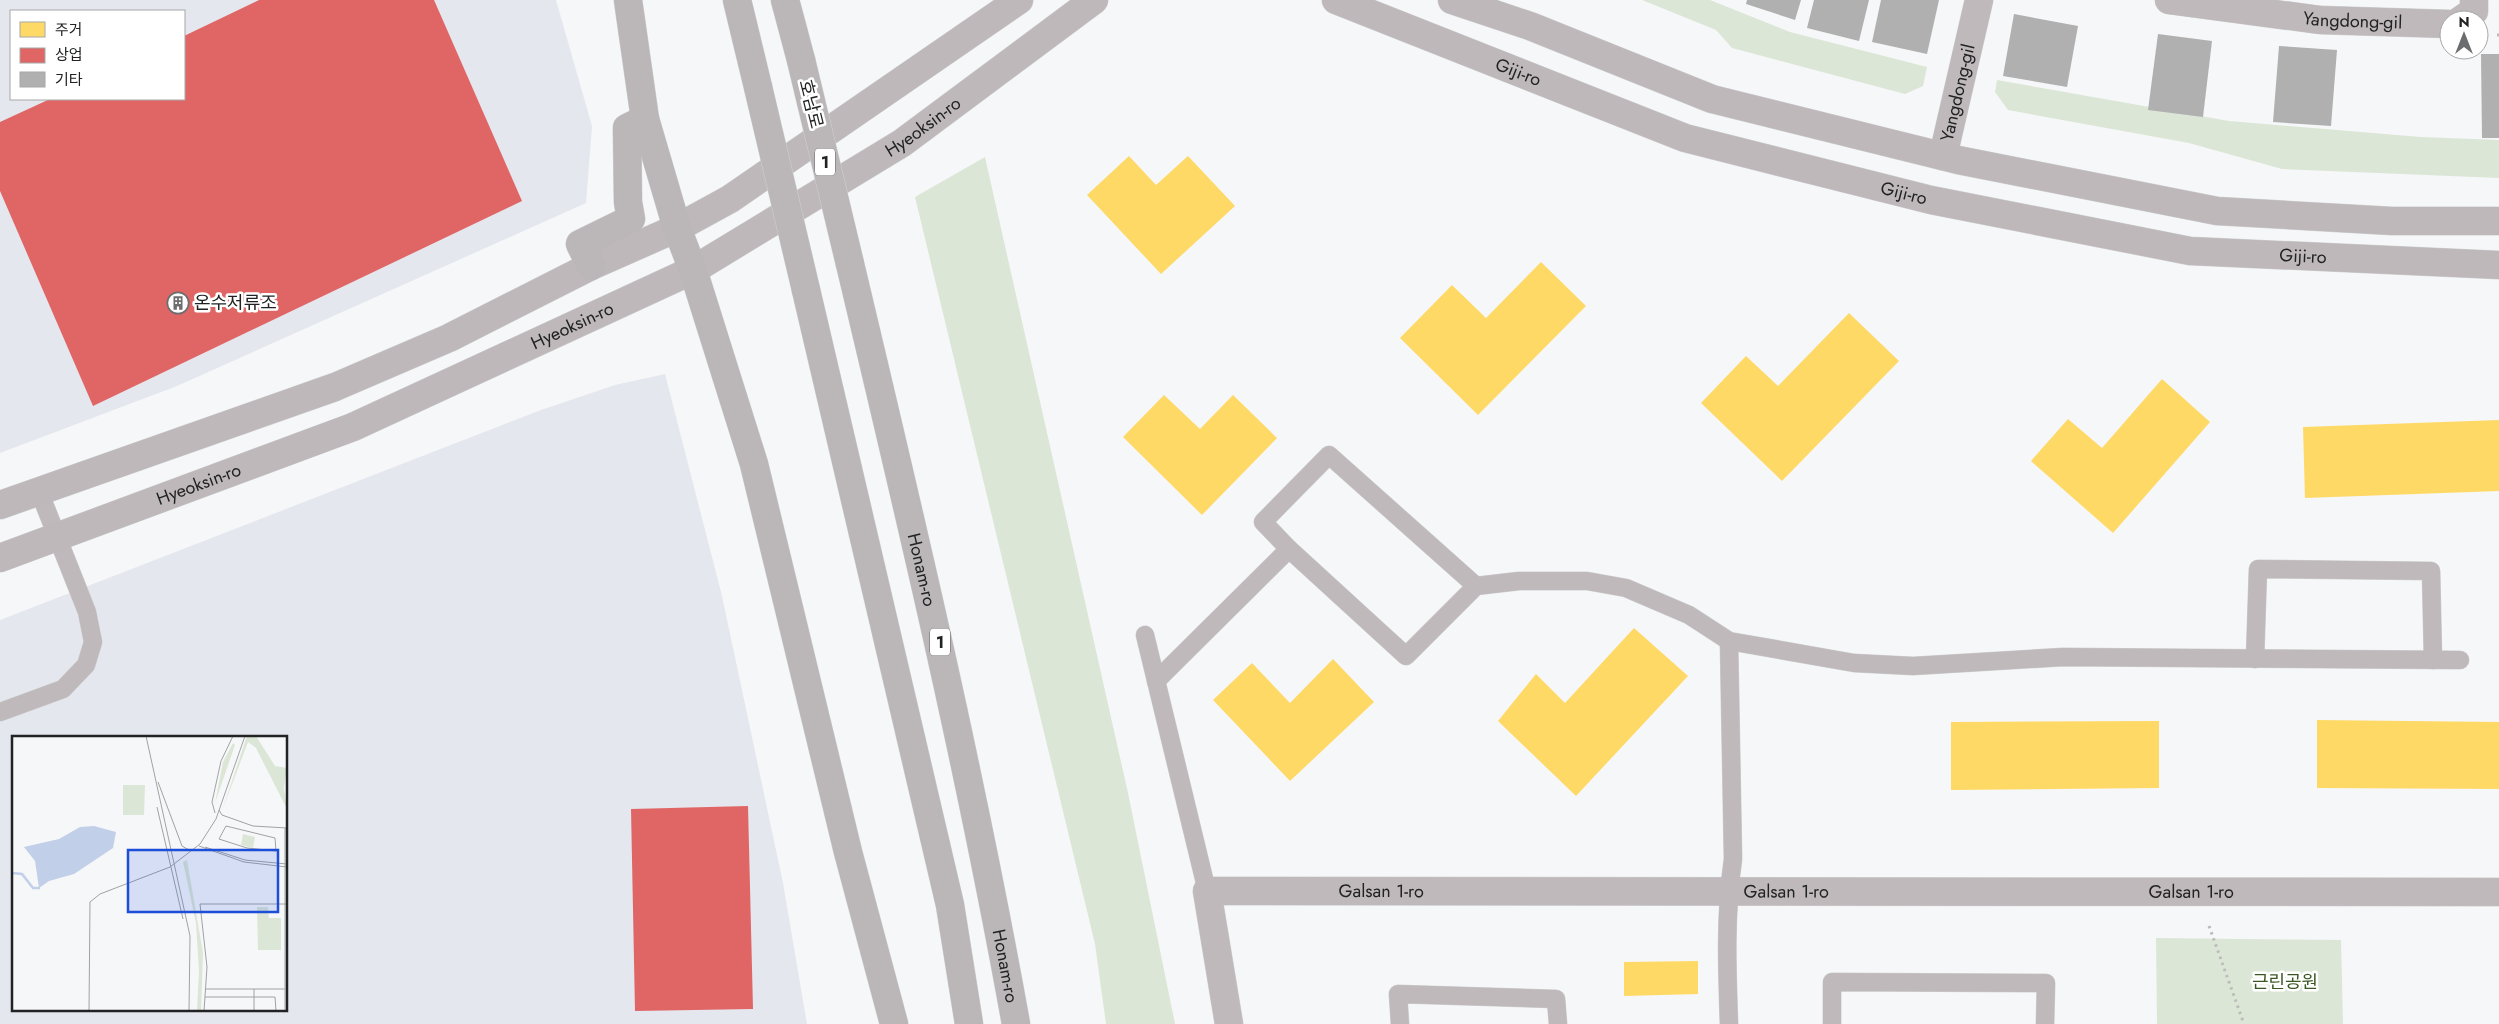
<svg xmlns="http://www.w3.org/2000/svg" width="2499" height="1024" font-family="Jost,'Noto Sans KR',sans-serif">
	<style>
		.built { fill: #e5e7ee; fill-rule: evenodd }
		.green { fill: #dce6d6 }
		.homes { fill: #ffd966 }
		.shops { fill: #e06666 }
		.building { fill: #b0b0b1 }
		.lines { fill: none; stroke-linecap: round; stroke-linejoin: round }
		.lane-casing { stroke: #d0d1d2; stroke-width: 19 }
		.street-casing { stroke: #d0d1d2; stroke-width: 29 }
		.secondary-casing { stroke: #d0d1d2; stroke-width: 29 }
		.highway-casing { stroke: #d0d1d2; stroke-width: 29 }
		.path { stroke: #bebbbc; stroke-width: 3; stroke-dasharray: 2.5 4; stroke-linecap: butt }
		.lane { stroke: #bfb9bb; stroke-width: 18 }
		.street { stroke: #bfb9bb; stroke-width: 28 }
		.secondary { stroke: #beb8ba; stroke-width: 28 }
		.highway { stroke: #bbb6b8; stroke-width: 28 }
		.highway-bridge-casing { stroke: #d0d1d2; stroke-width: 29; stroke-linecap: butt }
		.highway-bridge { stroke: #bbb6b8; stroke-width: 28 }
		.labels { text-anchor: middle; dominant-baseline: central; stroke-width: 5; stroke-linejoin: round; paint-order: stroke }
		.shield { fill: #fff; stroke: #646465; stroke-width: 1 }
		.shield-label { font-size: 16px; font-weight: bold; fill: #212223 }
		.street-label { font-size: 18px; fill: #212223; stroke: #fff }
		.poi-label { font-size: 18px; fill: #212223; stroke: #fff; text-anchor: start }
		.park-label { font-size: 18px; fill: #3b5724; stroke: #fff }
		.inset-river { fill: none; stroke: #c2cfe9; stroke-width: 2.5 }
		.inset-road { fill: none; stroke: #a1a2a3; stroke-width: 1 }
		.view { fill: #1d4ed8; fill-opacity: 0.15; stroke: #1d4ed8; stroke-width: 2.5 }
		.inset-edge { fill: none; stroke: #212223; stroke-width: 2.5 }
	</style>
	<rect width="100%" height="100%" fill="#f6f7f9"/>
	<g class="built">
		<path d="M0 0H556L592 126 586 203 177 386 0 453ZM11 11H184V99H11Z"/>
		<path d="M665 374 722 596 783 883 807 1024H0V620L541 410 615 385ZM14 738H286V1010H14Z"/>
	</g>
	<g class="green">
		<path d="M1642 0H1710L1790 32 1927 67 1923 86 1905 94 1732 48 1716 30Z"/>
		<path d="M1997 80 2229 121 2421 137 2499 140V178L2282 169 2189 143 2008 110 1995 92Z"/>
		<path d="M985 157 1128 793 1175 1024H1106L1095 944 915 197Z"/>
		<path d="M2156 938 2341 940 2343 1024H2157Z"/>
	</g>
	<g class="homes">
		<path d="M1129 156 1156 185 1188 156 1235 206 1161 274 1087 195Z"/>
		<path d="M1541 262 1586 306 1478 415 1400 338 1452 285 1486 318Z"/>
		<path d="M1849 313 1899 361 1782 481 1701 403 1746 356 1778 386Z"/>
		<path d="M2162 379 2210 422 2113 533 2031 461 2068 419 2102 448Z"/>
		<path d="M1164 395 1200 429 1233 395 1277 438 1202 515 1123 437Z"/>
		<path d="M2499 420V491L2305 498 2303 427Z"/>
		<path d="M1634 628 1688 676 1576 796 1498 721 1536 674 1565 703Z"/>
		<path d="M1333 659 1374 702 1290 781 1213 700 1252 663 1290 703Z"/>
		<path d="M2317 720 2499 722V789L2317 788Z"/>
		<path d="M2159 721V788L1951 790V722Z"/>
		<path d="M1698 961V994L1624 996V962Z"/>
	</g>
	<g class="shops">
		<path d="M259 0H434L522 201 93 406 0 191V122L50 99H184V36Z"/>
		<path d="M748 806 753 1009 635 1011 631 809Z"/>
	</g>
	<g class="building">
		<path d="M1747 0H1801L1795 20 1746 4Z"/>
		<path d="M1814 0H1869L1859 41 1807 28Z"/>
		<path d="M1881 0H1939L1927 54 1872 42Z"/>
		<path d="M2014 14 2078 26 2067 87 2003 76Z"/>
		<path d="M2158 34 2212 41 2203 117 2148 110Z"/>
		<path d="M2279 46 2337 50 2331 126 2273 122Z"/>
		<path d="M2481 54H2499V138H2482Z"/>
	</g>
	<g class="lines">
		<g class="lane-casing">
			<g id="lane">
				<path d="M1476 586 1329 455 1263 522 1289 549 1406 656 1476 586 1519 581H1587L1626 588 1689 615 1729 641 1854 663 1913 666 2063 657 2460 660"/>
				<path d="M1145 635 1207 891"/>
				<path d="M1729 641 1733 859C1725 914 1727 968 1729 1024"/>
				<path d="M2255 659 2258 569 2431 571 2433 660"/>
				<path d="M1156 681 1289 549"/>
				<path d="M0 712 63 689 86 665 93 642 87 612 39 491"/>
				<path d="M1400 1024 1398 994 1556 999 1558 1024"/>
				<path d="M1832 1024V982L2046 983 2045 1024"/>
			</g>
		</g>
		<g class="street-casing">
			<g id="street">
				<path id="s1" d="M2169 0 2320 20 2449 24"/>
				<path d="M2461 20 2474 11V0"/>
				<path id="s2" d="M1943 156 1979 0"/>
				<path id="s3" d="M1229 1024 1207 891 2499 892"/>
			</g>
		</g>
		<g class="secondary-casing">
			<g id="secondary">
				<path id="s4" d="M1336 0 1685 138 1931 200 2190 251 2499 265"/>
				<path d="M1452 0 1530 26 1712 99 1958 160 2217 211 2392 221H2499"/>
				<path d="M0 505 335 387 449 338 591 266 677 228 730 199 1019 0"/>
				<path id="s5" d="M0 558 353 427 693 270 902 143 1094 0"/>
			</g>
		</g>
		<g class="highway-casing">
			<g id="highway">
				<path d="M628 0 645 119 677 228 693 270 754 464 848 852 894 1024"/>
				<path d="M737 0 758 87"/>
				<path d="M785 0 801 60"/>
				<path id="s6" d="M850 264C910 516 970 768 1016 1024"/>
				<path d="M591 266 580 244 631 219 628 202 627 128 645 119"/>
				<path d="M806 290 950 905 969 1024"/>
			</g>
		</g>
		<g class="path">
			<path d="M2497 35H2499"/>
			<path d="M2209 926 2244 1024"/>
		</g>
		<use href="#lane" class="lane"/>
		<use href="#street" class="street"/>
		<use href="#secondary" class="secondary"/>
		<use href="#highway" class="highway"/>
		<g class="highway-bridge-casing">
			<g id="highway-bridge">
				<path d="M801 60 850 264"/>
				<path d="M758 87 806 290"/>
			</g>
		</g>
		<use href="#highway-bridge" class="highway-bridge"/>
	</g>
	<defs>
		<g id="building-ring" transform="scale(1.125)"><circle r="9.5" fill="#fff" stroke="#6c6d6e" stroke-width="1.5"/><path d="M-4-6H4V6H1V3H-1V6H-4ZM-2.5-4.3h1.7v1.8h-1.7ZM.8-4.3h1.7v1.8H.8ZM-2.5-1h1.7V.8h-1.7ZM.8-1h1.7V.8H.8Z" fill="#6c6d6e"/></g>
	</defs>
	<g fill-rule="evenodd">
		<use href="#building-ring" x="178" y="303"/>
	</g>
	<g class="labels">
		<g class="shield">
			<rect x="815" y="148.5" width="20" height="27" rx="4"/>
			<rect x="930" y="628.5" width="20" height="27" rx="4"/>
		</g>
		<g class="shield-label">
			<text x="825" y="162">1</text>
			<text x="940" y="642">1</text>
		</g>
		<g class="street-label">
			<text stroke="none"><textPath href="#s1" startOffset="185">Yangdong-gil</textPath></text>
			<text stroke="none"><textPath href="#s4" startOffset="196">Giji-ro</textPath></text>
			<text stroke="none"><textPath href="#s2" startOffset="65">Yangdong-gil</textPath></text>
			<text transform="translate(811 104) rotate(76)">호남로</text>
			<text stroke="none"><textPath href="#s5" startOffset="1022">Hyeoksin-ro</textPath></text>
			<text stroke="none"><textPath href="#s4" startOffset="601">Giji-ro</textPath></text>
			<text stroke="none"><textPath href="#s4" startOffset="1006">Giji-ro</textPath></text>
			<text stroke="none"><textPath href="#s5" startOffset="618">Hyeoksin-ro</textPath></text>
			<text stroke="none"><textPath href="#s5" startOffset="212">Hyeoksin-ro</textPath></text>
			<text stroke="none"><textPath href="#s6" startOffset="314">Honam-ro</textPath></text>
			<text stroke="none"><textPath href="#s3" startOffset="309">Galsan 1-ro</textPath></text>
			<text stroke="none"><textPath href="#s3" startOffset="714">Galsan 1-ro</textPath></text>
			<text stroke="none"><textPath href="#s3" startOffset="1119">Galsan 1-ro</textPath></text>
			<text stroke="none"><textPath href="#s6" startOffset="719">Honam-ro</textPath></text>
		</g>
		<g class="poi-label">
			<text x="194" y="303">온수저류조</text>
		</g>
		<g class="park-label">
			<text x="2285" y="982">근린공원</text>
		</g>
	</g>
	<g transform="translate(12 736)">
		<rect width="275" height="275" fill="#f6f7f9"/>
		<path d="M235 0H244L263 30 275 32 272 52 275 73 244 12 236 6 210 75ZM221 7 223 9 203 67 211 26ZM111 49H133L132 79H111ZM231 98 243 101 241 112 229 109ZM175 124 191 217 189 275H185L187 235 184 187 171 126ZM245 171H256L257 182H269V214H246Z" fill="#dce6d6"/>
		<path d="M82 90 104 96 101 112 62 138 37 145 27 152 23 125 12 111 47 103 68 91Z" fill="#c2cfe9"/>
		<path class="inset-river" d="M0 137 10 138 21 152H28"/>
		<path class="inset-road" d="M134 0 178 200 177 275M146 46 170 110 177 114M145 71 171 183M207 74 210 79 241 90 275 92M203 77 200 66 209 25 221 0M214 90 263 102 264 115 235 112 207 103ZM273 92V275M187 110 232 126 275 131M193 111 233 124 275 128M194 253H273M193 261H263L264 275M77 275 78 166 88 158 158 131 188 108 204 83 233 0M192 275 195 231 188 168H275M242 275V253"/>
		<path class="view" d="M116 114H266V176H116Z"/>
		<rect width="275" height="275" class="inset-edge"/>
	</g>
	<rect x="10" y="10" width="175" height="90" fill="#ffffff" stroke="#a6a7a7"/>
	<rect x="20" y="22" width="25" height="15" fill="#ffd966" stroke="#a6a7a7"/>
	<text x="55" y="35" font-size="15" fill="#212223">주거</text>
	<rect x="20" y="48" width="25" height="15" fill="#e06666" stroke="#a6a7a7"/>
	<text x="55" y="60" font-size="15" fill="#212223">상업</text>
	<rect x="20" y="72" width="25" height="15" fill="#b0b0b1" stroke="#a6a7a7"/>
	<text x="55" y="85" font-size="15" fill="#212223">기타</text>
	<g transform="translate(2464 35)"><circle r="24" fill="#ffffff" stroke="#a6a7a7"/>
	<path d="M0-4L9 19L0 12L-9 19Z" fill="#6c6d6e"/>
	<text y="-8" font-size="14" font-weight="bold" text-anchor="middle" fill="#212223">N</text>
	</g>
</svg>
